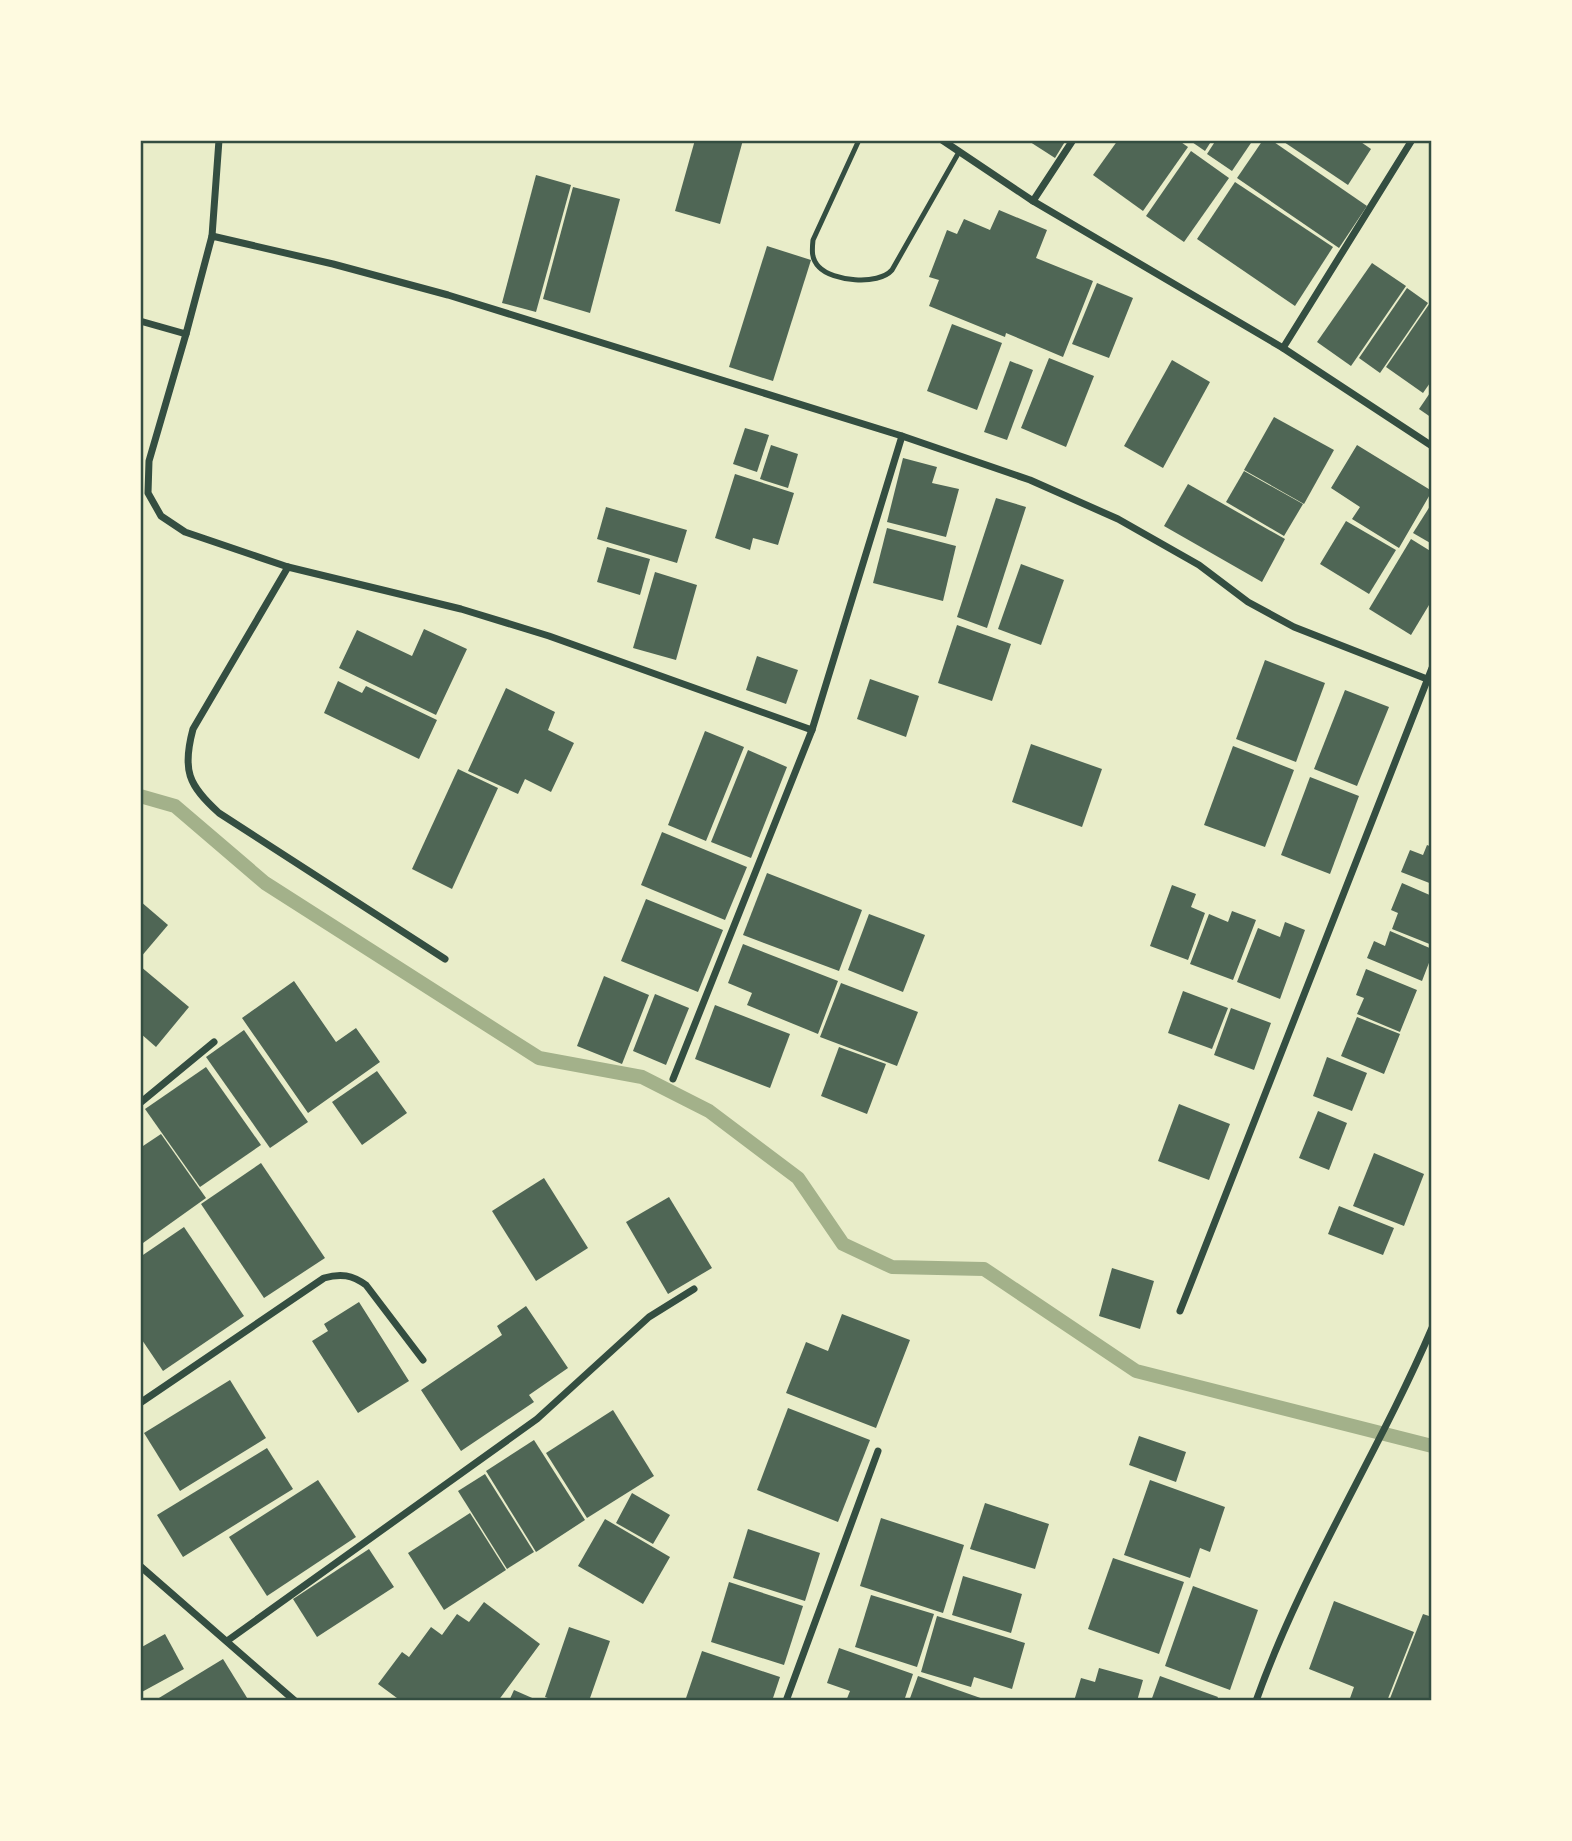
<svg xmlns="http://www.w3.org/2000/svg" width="1572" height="1841" font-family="'Nunito Sans',sans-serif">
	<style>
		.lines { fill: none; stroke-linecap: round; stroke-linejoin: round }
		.stream { stroke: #a3b18a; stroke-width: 14 }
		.building { fill: #4f6655 }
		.service { stroke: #344e41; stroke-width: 5 }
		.minor { stroke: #344e41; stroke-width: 7 }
		.neatline { fill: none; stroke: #344e41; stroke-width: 2.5 }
	</style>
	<rect width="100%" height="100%" fill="#e9edc9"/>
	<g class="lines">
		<path class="stream" d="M140 796 175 806 265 883 539 1058 642 1077 709 1111 798 1178 843 1244 892 1267 984 1269 1136 1371 1432 1446"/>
	</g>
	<g class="building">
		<path d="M695 140H743L720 224 675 211Z"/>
		<path d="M1027 140H1066L1055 158Z"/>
		<path d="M1118 140H1178L1188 147 1143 211 1093 175Z"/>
		<path d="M1189 140H1212L1205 151Z"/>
		<path d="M1216 140H1253L1232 171 1207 154Z"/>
		<path d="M1263 140H1271L1367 206 1339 248 1237 178Z"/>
		<path d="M1281 140H1358L1371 149 1348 185Z"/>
		<path d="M1191 151 1229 178 1184 242 1146 216Z"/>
		<path d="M536 175 571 185 536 312 502 303Z"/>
		<path d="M1235 182 1333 247 1295 306 1197 239Z"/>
		<path d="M573 187 620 199 590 313 543 299Z"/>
		<path d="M999 210 1047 230 1036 258 1093 281 1063 357 1006 333 1005 337 929 306 939 280 929 277 947 230 957 234 964 219 990 230Z"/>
		<path d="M767 246 811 260 773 381 729 367Z"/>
		<path d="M1372 263 1406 286 1351 366 1317 342Z"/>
		<path d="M1097 283 1133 298 1109 358 1072 344Z"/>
		<path d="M1407 288 1428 303 1380 373 1359 358Z"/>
		<path d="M1432 300V380L1423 393 1386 367Z"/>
		<path d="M952 324 1002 343 977 410 927 391Z"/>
		<path d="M1049 358 1094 376 1066 447 1021 428Z"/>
		<path d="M1172 360 1210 382 1163 468 1124 446Z"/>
		<path d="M1010 361 1033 370 1007 440 984 432Z"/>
		<path d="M1432 390V418L1419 409Z"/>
		<path d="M1274 417 1334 450 1304 504 1244 470Z"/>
		<path d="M745 428 769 435 757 472 733 464Z"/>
		<path d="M771 445 798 454 788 488 760 479Z"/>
		<path d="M1357 445 1432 491 1399 548 1352 519 1360 507 1331 488Z"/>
		<path d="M903 458 937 467 932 483 959 489 946 537 887 522Z"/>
		<path d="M1244 471 1303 504 1284 536 1226 502Z"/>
		<path d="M735 474 794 493 778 545 753 538 750 550 715 538Z"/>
		<path d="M1188 484 1285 539 1262 582 1164 526Z"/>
		<path d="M996 498 1026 507 987 628 957 617Z"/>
		<path d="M1432 503V544L1413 533Z"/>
		<path d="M606 507 687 530 677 563 597 539Z"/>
		<path d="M1346 521 1396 550 1369 594 1320 564Z"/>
		<path d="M887 528 956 546 943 601 873 583Z"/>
		<path d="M1411 539 1432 552V600L1411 635 1369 609Z"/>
		<path d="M607 547 650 559 640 595 597 582Z"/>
		<path d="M1021 564 1064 580 1041 645 998 629Z"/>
		<path d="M655 572 697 585 676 660 633 648Z"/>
		<path d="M957 625 1011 644 992 701 938 683Z"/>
		<path d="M424 629 467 649 436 715 339 668 357 630 412 656Z"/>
		<path d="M757 656 798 670 786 704 746 690Z"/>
		<path d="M1265 660 1325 683 1296 762 1236 739Z"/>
		<path d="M870 679 919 696 906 737 857 719Z"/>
		<path d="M338 681 362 693 366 686 437 720 419 759 324 713Z"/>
		<path d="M506 688 555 712 548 730 574 743 551 792 525 779 518 794 468 771Z"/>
		<path d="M1345 690 1389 707 1357 786 1314 769Z"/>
		<path d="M705 731 744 747 706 841 668 825Z"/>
		<path d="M1031 744 1102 769 1082 827 1012 802Z"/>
		<path d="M1233 746 1294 770 1265 847 1204 825Z"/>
		<path d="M748 750 787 767 751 858 711 842Z"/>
		<path d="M458 769 498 788 452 889 412 869Z"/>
		<path d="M1310 777 1359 796 1330 874 1281 855Z"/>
		<path d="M662 832 747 867 725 920 641 885Z"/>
		<path d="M1427 845 1432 847V884L1401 872 1410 850 1423 855Z"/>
		<path d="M767 873 862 910 839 971 743 935Z"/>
		<path d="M1402 883 1432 896V945L1392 929 1398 913 1391 910Z"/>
		<path d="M1172 885 1196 894 1191 907 1205 913 1188 960 1150 946Z"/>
		<path d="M646 899 723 930 698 992 621 961Z"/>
		<path d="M140 901 168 925 140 958Z"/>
		<path d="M1232 911 1256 920 1233 980 1190 964 1209 914 1228 922Z"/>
		<path d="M869 914 925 935 903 992 848 970Z"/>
		<path d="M1285 922 1305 930 1280 999 1237 982 1258 928 1280 937Z"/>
		<path d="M1390 931 1432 949V955L1422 981 1367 958 1374 941 1385 946Z"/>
		<path d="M743 944 838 981 818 1034 747 1005 752 993 728 983Z"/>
		<path d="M140 966 189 1007 156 1047 140 1033Z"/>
		<path d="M1366 969 1417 990 1400 1032 1357 1014 1364 998 1356 995Z"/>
		<path d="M604 976 649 995 622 1064 577 1046Z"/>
		<path d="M294 981 336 1042 356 1028 380 1062 308 1113 242 1018Z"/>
		<path d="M841 983 918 1012 897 1066 820 1037Z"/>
		<path d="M1183 991 1228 1008 1212 1049 1168 1033Z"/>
		<path d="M655 994 689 1008 666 1065 633 1051Z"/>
		<path d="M715 1005 790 1034 770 1088 695 1059Z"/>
		<path d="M1231 1008 1271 1023 1254 1070 1214 1055Z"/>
		<path d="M1357 1017 1400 1034 1384 1074 1341 1056Z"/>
		<path d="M244 1030 308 1122 270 1148 206 1057Z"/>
		<path d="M839 1047 886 1064 867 1114 821 1096Z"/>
		<path d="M1327 1057 1367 1073 1352 1111 1313 1096Z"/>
		<path d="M206 1067 261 1145 200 1187 145 1109Z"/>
		<path d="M377 1071 407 1113 362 1145 332 1102Z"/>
		<path d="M1179 1104 1230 1124 1209 1180 1158 1161Z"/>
		<path d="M1318 1111 1347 1123 1329 1170 1299 1158Z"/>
		<path d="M161 1134 206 1198 143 1243 140 1238V1148Z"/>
		<path d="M1374 1153 1424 1174 1404 1226 1353 1206Z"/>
		<path d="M261 1163 325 1258 264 1298 201 1204Z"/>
		<path d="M544 1178 588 1248 536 1281 492 1211Z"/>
		<path d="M669 1197 712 1268 668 1294 626 1222Z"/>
		<path d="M1339 1206 1394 1228 1383 1255 1328 1234Z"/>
		<path d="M184 1227 244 1316 163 1371 140 1337V1257Z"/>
		<path d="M1112 1268 1154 1281 1140 1329 1099 1316Z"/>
		<path d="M359 1302 409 1381 358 1413 312 1341 328 1331 324 1324Z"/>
		<path d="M526 1306 568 1368 529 1395 534 1402 461 1451 421 1390 502 1335 497 1326Z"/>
		<path d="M842 1314 910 1340 876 1428 786 1393 806 1342 828 1351Z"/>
		<path d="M230 1380 266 1438 180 1491 144 1433Z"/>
		<path d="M788 1408 870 1440 838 1522 757 1490Z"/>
		<path d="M613 1410 654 1476 587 1518 546 1453Z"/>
		<path d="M1139 1436 1186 1452 1176 1482 1129 1465Z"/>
		<path d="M534 1440 585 1520 536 1552 486 1471Z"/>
		<path d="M267 1448 293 1489 183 1557 157 1515Z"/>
		<path d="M485 1474 534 1552 507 1569 458 1491Z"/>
		<path d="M318 1480 356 1537 267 1596 229 1537Z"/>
		<path d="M1150 1480 1225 1507 1210 1552 1200 1548 1190 1578 1124 1555Z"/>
		<path d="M632 1493 670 1515 653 1544 616 1523Z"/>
		<path d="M985 1503 1049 1524 1035 1569 970 1549Z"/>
		<path d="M470 1513 506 1570 444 1610 408 1553Z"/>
		<path d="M881 1518 964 1545 943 1613 860 1586Z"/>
		<path d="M605 1519 670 1557 643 1604 578 1566Z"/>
		<path d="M748 1529 820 1553 805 1601 733 1578Z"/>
		<path d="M369 1549 394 1587 317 1637 293 1599Z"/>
		<path d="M1113 1558 1184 1582 1159 1654 1088 1629Z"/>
		<path d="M963 1576 1022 1594 1011 1633 952 1615Z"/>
		<path d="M729 1582 803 1606 784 1665 711 1642Z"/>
		<path d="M1193 1586 1258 1610 1230 1690 1165 1666Z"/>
		<path d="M871 1595 934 1614 917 1667 855 1647Z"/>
		<path d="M1334 1601 1414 1632 1387 1701H1349L1354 1687 1309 1669Z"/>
		<path d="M484 1602 540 1644 498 1701H401L378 1684 402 1652 409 1657 431 1627 442 1635 457 1614 469 1622Z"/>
		<path d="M1423 1614 1432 1617V1701H1389Z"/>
		<path d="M937 1616 1025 1643 1012 1689 974 1677 971 1687 921 1672Z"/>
		<path d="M569 1627 610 1641 589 1701H556L545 1697Z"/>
		<path d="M165 1634 184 1669 140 1693V1648Z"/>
		<path d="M839 1648 913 1674 904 1701H846L850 1691 827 1683Z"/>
		<path d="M702 1651 780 1677 772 1701H685Z"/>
		<path d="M223 1659 249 1701H154Z"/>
		<path d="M1099 1668 1143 1680 1137 1701H1074L1081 1678 1095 1682Z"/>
		<path d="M918 1676 989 1701H909Z"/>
		<path d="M1160 1676 1218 1697 1216 1701H1151Z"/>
		<path d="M514 1690 539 1701H509Z"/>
	</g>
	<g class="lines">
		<path class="service" d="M859 140 813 240C812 250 811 259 819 267 832 281 878 286 892 270L959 152"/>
		<g class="minor">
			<path d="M942 140 1033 201 1283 348 1432 446"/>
			<path d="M1033 201 1073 140"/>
			<path d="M212 236 219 140"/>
			<path d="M140 321 186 334 212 236 333 264 448 295 902 436"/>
			<path d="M186 334 149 461 148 493 161 516 185 532 288 567 461 609 549 636 812 730 902 436 1030 480 1118 519 1199 565 1248 602 1294 627 1427 679"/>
			<path d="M1283 348 1412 140"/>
			<path d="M288 567 193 729C182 770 188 785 219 813L445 959"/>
			<path d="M673 1079 812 730"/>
			<path d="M140 1103 214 1042"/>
			<path d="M1180 1311 1432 668"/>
			<path d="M140 1403 324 1278C341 1273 352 1275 366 1285L423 1360"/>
			<path d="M140 1566 295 1701"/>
			<path d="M227 1641 537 1419 649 1317 694 1289"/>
			<path d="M786 1701 878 1451"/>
			<path d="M1256 1701C1302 1571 1378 1454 1432 1328"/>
		</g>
	</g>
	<rect width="1572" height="1841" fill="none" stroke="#fefae0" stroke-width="284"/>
	<rect x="142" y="142" width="1288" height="1557" class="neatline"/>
</svg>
